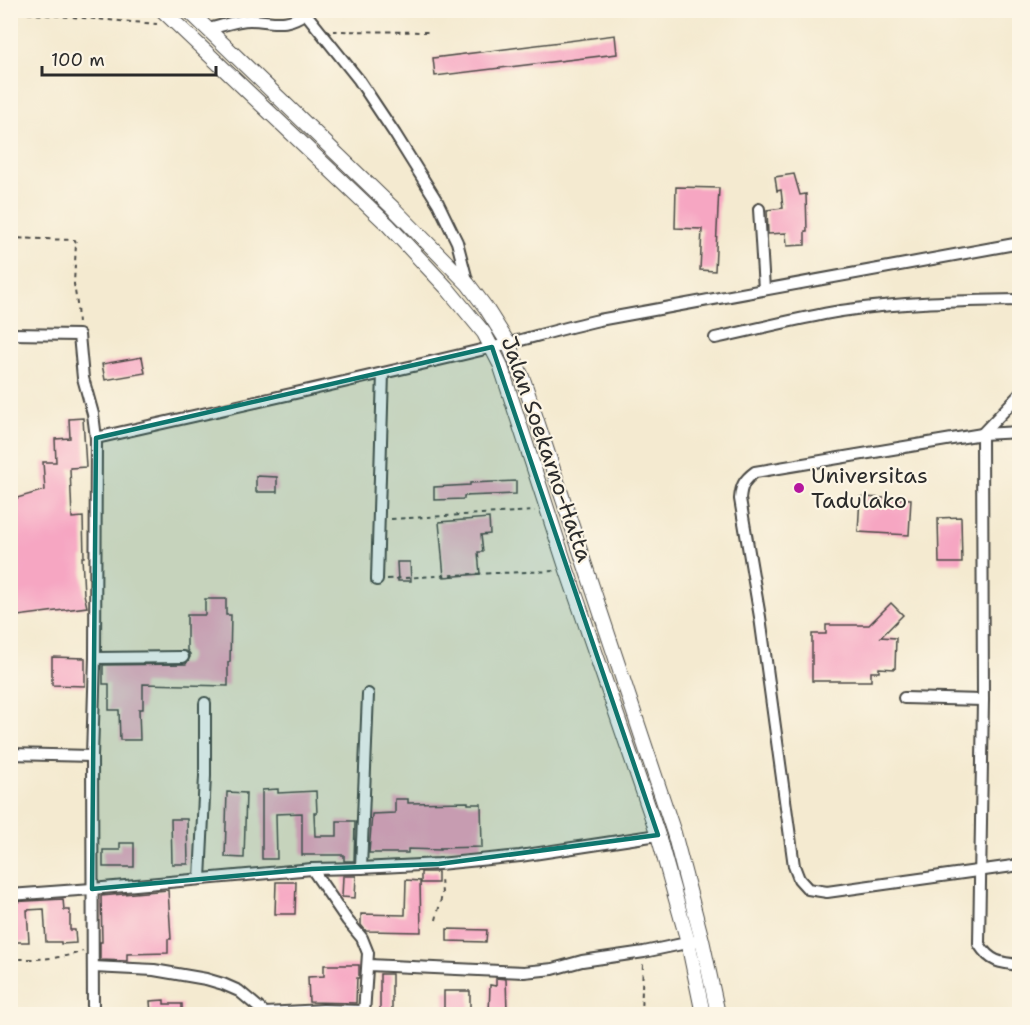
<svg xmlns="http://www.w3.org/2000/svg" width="1030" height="1025" font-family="'Shantell Sans',sans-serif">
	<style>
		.building { fill: #f6a6c2 }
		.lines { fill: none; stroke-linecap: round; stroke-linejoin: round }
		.minor-casing { stroke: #494844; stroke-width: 14 }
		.major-casing { stroke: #494844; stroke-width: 16 }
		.path { stroke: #494844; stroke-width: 2; stroke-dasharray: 4.5 4.5; stroke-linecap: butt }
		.minor { stroke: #fff; stroke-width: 10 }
		.major { stroke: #fff; stroke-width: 14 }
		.marked { fill: #0f766e; fill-opacity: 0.2; stroke: #0f766e; stroke-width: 4.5; stroke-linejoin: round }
		.poi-dot { fill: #b5179e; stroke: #fcf5e5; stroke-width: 2 }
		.labels { text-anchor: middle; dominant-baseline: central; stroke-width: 4.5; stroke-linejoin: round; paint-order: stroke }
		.street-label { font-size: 22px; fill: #2b2b2b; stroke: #fcf5e5 }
		.poi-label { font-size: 22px; fill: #2b2b2b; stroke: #fcf5e5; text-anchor: start }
	</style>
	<rect width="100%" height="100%" fill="#fcf5e5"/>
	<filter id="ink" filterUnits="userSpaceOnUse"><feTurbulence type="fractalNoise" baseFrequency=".0167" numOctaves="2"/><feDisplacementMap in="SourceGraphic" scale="12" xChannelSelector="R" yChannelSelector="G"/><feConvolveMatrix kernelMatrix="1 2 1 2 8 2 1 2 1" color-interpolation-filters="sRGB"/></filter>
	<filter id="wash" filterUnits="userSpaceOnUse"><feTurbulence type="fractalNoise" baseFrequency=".008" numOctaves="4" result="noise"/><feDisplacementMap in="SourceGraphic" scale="24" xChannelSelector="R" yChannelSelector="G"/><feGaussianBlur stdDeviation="1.35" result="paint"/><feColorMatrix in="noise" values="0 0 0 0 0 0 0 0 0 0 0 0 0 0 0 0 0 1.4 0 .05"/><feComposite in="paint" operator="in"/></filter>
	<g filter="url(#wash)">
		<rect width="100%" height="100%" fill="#f4ead0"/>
		<g id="blocks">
			<g class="building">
				<path d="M615 35 617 54 435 76 433 58Z"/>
				<path d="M794 174 800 195 806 194 807 231H805V245L787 246 786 233 768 234 767 210 783 208 781 190 777 191 775 177Z"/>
				<path d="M676 187 719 188 715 271 700 270 702 229 675 228Z"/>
				<path d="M142 357 145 373 105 380 102 364Z"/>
				<path d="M83 418 86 467 70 468 72 518 83 517 84 557H82L84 594 87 607 10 617V571L14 570 10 500 45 490 43 462H56L55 439 70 438 69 419Z"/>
				<path d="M256 476 277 477V492H256Z"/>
				<path d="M516 481V494L464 496V499L434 500V487L470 485V483Z"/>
				<path d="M860 497 911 499 909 535 858 532Z"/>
				<path d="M961 517 962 563H939L938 518Z"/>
				<path d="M489 518 490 534 481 535 483 552H478L480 574 444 577 439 522Z"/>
				<path d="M397 562H410L411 581H398Z"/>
				<path d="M205 599H226V615H231L230 662H228V686L143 684V709H139L140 740H120L119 710H109V684H103V665L186 664 190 657V654L187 650V615H205Z"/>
				<path d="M891 603 903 615 881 637 896 638 895 669 879 668V672H871V681H812V634H826V625H869Z"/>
				<path d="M52 657 85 658V686L52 685Z"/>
				<path d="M278 789V793L316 791 317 813H314L315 836H337V821H355L354 861H344V855H302V813L276 814 277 859H262V790Z"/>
				<path d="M227 792 246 793 244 858 225 857Z"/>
				<path d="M395 799H408V803L468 802V804H481L482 847 440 848V850L408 849V853H369L372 814 395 813Z"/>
				<path d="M171 819H187L188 864H172Z"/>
				<path d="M120 843H134V867H103V850H120Z"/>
				<rect x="421" y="872" width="17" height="11"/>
				<path d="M343 876H356L355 898 342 897Z"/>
				<path d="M406 880 420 881 421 932 366 931 361 925V914L405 915Z"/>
				<path d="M276 882H296L295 914H275Z"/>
				<path d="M168 890 171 939H168V953L127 954V961L100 960V942H102L101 896Z"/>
				<path d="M63 899 64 910H70V930H75L76 943 61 944V942H46L44 909 27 910 29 942H10V902Z"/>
				<path d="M447 929 487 930 486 942 447 941Z"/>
				<path d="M324 965H359V978H357L356 1003 309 1002 308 977 324 976Z"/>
				<rect x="380" y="974" width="12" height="40"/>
				<path d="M496 978 506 979 507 1011H501V1014H489L490 985 496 986Z"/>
				<rect x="444" y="991" width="26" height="23"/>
				<path d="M164 1000V1004H182V1014H151L150 1001Z"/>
			</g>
		</g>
	</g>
	<g filter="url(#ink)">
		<use href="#blocks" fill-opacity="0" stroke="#494844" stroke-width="1.5"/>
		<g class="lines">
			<g class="minor-casing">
				<g id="minor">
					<path d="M303 10 359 80 395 134 438 203 457 242 468 284"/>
					<path d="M208 29C222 26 237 20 250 20 272 20 285 28 305 13"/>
					<path d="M759 209 764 289"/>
					<path d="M10 334 79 335 83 378 93 414 96 438"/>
					<path d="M715 338C757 329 799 318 841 311 900 302 960 301 1020 300"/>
					<path d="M1020 394 982 434 983 700 979 944C990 962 1000 963 1020 965"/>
					<path d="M1020 432 982 434 755 472C744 480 741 486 740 499L760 617 794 866 799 879 808 889 827 892 1020 865"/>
					<path d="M377 580 383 373"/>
					<path d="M95 658 183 657"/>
					<path d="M904 698 983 700"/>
					<path d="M10 754 92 756"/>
					<path d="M361 868 368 694"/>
					<path d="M312 869 347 920 362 938 368 953 364 1014"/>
					<path d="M200 879 205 776V703"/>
					<path d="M10 895 92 889 312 869 361 868 439 864 520 856 658 835"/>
					<path d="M368 965 524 972 553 969 582 961 644 952 696 941"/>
					<path d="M93 967 154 970 206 979 223 984 239 991 265 1013 323 1010 364 1011"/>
					<path d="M93 1014 92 756 95 658 96 438C233 407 370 377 506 344 537 336 568 327 599 320L1020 243"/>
				</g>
			</g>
			<g class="major-casing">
				<g id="major">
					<path d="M162 10 388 225 446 287 484 333 500 364 567 570 658 835 688 942 703 1014"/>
					<path d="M188 10 393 208 468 284 486 308 508 343 524 382 674 833 702 940 718 1014"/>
				</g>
			</g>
			<g class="path">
				<path d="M10 12 157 24"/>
				<path d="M333 31 429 32"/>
				<path d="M10 238 75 240 76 243 74 284 77 304 78 326"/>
				<path d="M10 304H13"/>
				<path d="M391 519 535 511"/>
				<path d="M387 579 470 574 555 571"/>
				<path d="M436 920 442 895 441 876"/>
				<path d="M10 959C36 959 59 960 83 951"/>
				<path d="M641 1014 643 964"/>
			</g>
			<use href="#minor" class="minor"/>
			<use href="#major" class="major"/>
		</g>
	</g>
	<path class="marked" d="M492 347 658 835 439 864 312 869 92 889 96 438Z"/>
	<circle class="poi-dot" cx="799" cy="488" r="6"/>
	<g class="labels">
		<g class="street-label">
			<text transform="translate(547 449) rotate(71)">Jalan Soekarno-Hatta</text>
		</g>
		<g class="poi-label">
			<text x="811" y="475">Universitas<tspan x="811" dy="25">Tadulako</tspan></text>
		</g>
	</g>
	<rect width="1030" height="1025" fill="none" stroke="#fcf5e5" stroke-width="36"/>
	<path d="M42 66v9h174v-9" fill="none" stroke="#2b2b2b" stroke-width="3"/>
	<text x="51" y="66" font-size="18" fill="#2b2b2b" stroke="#fcf5e5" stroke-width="4.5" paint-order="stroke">100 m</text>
</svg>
